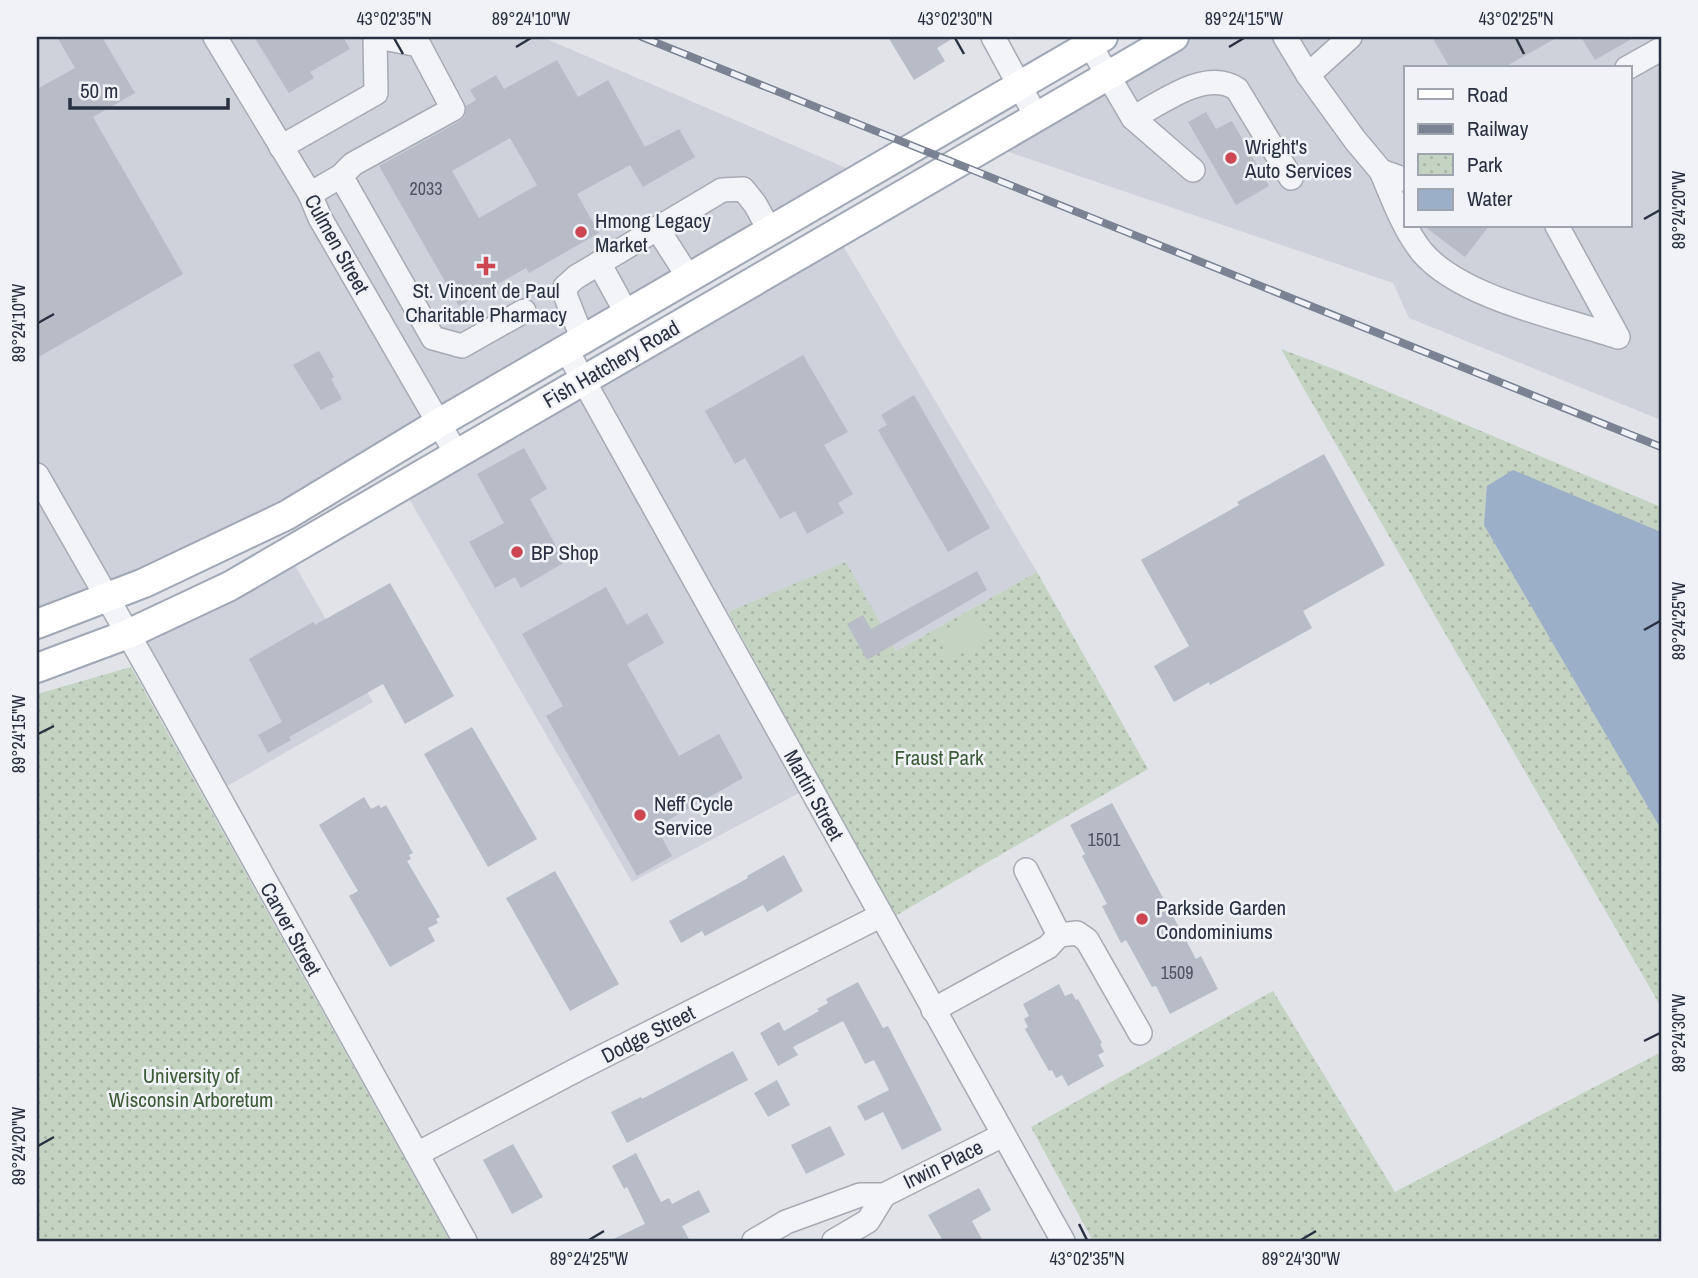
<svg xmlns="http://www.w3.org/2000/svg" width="1698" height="1278" font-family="'Archivo Narrow',sans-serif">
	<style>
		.built { fill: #cfd2db; fill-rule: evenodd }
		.park { fill: url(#park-dots) }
		.pitch { fill: #c5d3c2 }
		.water { fill: #9cafc9 }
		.building { fill: #b8bcc6; fill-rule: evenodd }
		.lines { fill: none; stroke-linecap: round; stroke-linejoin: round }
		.minor-casing { stroke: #a6aab3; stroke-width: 26 }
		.major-casing { stroke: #a0a7b5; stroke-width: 32 }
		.minor { stroke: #f3f4f8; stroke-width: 23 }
		.major { stroke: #fff; stroke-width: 28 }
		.rail-casing { stroke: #7a8293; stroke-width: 8 }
		.rail { stroke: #f0f2f7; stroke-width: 5; stroke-dasharray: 16; stroke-linecap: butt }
		.ticks { fill: none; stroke: #293041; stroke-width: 2.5 }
		.poi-dot { fill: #cd4752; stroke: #f0f2f7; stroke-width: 2.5 }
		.labels { text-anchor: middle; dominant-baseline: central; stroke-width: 5; stroke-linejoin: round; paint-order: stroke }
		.number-label { font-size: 18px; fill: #4d5362 }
		.poi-label { font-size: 21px; fill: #293041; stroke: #f0f2f7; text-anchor: start }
		.street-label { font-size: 21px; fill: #293041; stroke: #f0f2f7 }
		.park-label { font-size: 21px; fill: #3b5c37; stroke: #f0f2f7 }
		.neatline { fill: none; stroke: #293041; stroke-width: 2.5 }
		.ticks-label { font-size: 18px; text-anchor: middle; fill: #293041 }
	</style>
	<defs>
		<pattern id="park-dots" width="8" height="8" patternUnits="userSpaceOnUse" patternTransform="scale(1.75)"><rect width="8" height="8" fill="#c5d3c2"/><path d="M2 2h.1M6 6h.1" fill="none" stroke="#a9b5a8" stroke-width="1.8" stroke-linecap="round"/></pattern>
	</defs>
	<rect width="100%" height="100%" fill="#e1e3e9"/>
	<g class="built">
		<path d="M37 37H542L865 176 287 515 37 624Z"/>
		<path d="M1174 37H1661V420L1409 318 1393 283 988 145ZM1406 68H1630V226H1406Z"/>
		<path d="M836 234 1037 572 896 651 846 563 706 621 799 793 632 882 401 485Z"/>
		<path d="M288 553 373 702 215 793 128 634Z"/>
	</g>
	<g class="park">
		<path d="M1281 349 1339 371 1661 507V1007Z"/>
		<path d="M846 562 896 651 1037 572 1148 769 895 916 728 612Z"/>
		<path d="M131 667 450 1241H37V694Z"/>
		<path d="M1273 991 1395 1192 1661 1052V1241H1093L1031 1127Z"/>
	</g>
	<path class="pitch" d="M978 613 991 639 949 660 936 634Z"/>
	<path class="water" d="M1513 470 1661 532V826L1658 824 1484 525 1487 486Z"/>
	<g class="building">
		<path d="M57 37H102L135 93 93 117 183 274 37 358V89L75 68Z"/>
		<path d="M254 37H343L350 49 310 72 314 78 289 93Z"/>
		<path d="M888 37H955L937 48 945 61 914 80Z"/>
		<path d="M1432 37H1558L1503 68H1450Z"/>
		<path d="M1581 37H1635L1595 60Z"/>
		<path d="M557 60 578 97 608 80 645 147 679 129 695 157 643 187 630 165 577 194 599 233 529 273 526 268 459 306 379 166 460 121 465 116 466 106 476 100 470 90 496 75 504 89ZM510 138 537 185 479 218 452 171Z"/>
		<path d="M1206 112 1216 129 1232 121 1269 186 1236 205 1188 122Z"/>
		<path d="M1424 226H1489L1465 257Z"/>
		<path d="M319 351 334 377 331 379 342 399 321 410 293 365Z"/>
		<path d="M803 355 848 432 824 445 853 494 838 503 844 513 807 534 795 511 780 519 745 458 735 464 705 411Z"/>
		<path d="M914 395 990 528 948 552 878 430 887 425 881 415Z"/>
		<path d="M524 448 547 489 530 499 565 562 521 588 515 577 495 588 469 542 504 523 477 474Z"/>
		<path d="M1324 454 1385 565 1303 611 1312 628 1210 685 1209 682 1174 702 1154 666 1189 646 1141 560 1239 505 1237 502Z"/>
		<path d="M977 571 987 590 867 660 847 624 863 615 871 629Z"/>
		<path d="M390 583 454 696 405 724 383 684 289 737 291 740 268 753 258 735 282 722 249 659 313 622 315 625Z"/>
		<path d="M606 587 627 625 647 613 664 643 627 664 679 756 719 734 743 778 656 827 672 856 637 876 546 716 563 706 522 634Z"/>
		<path d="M472 727 537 839 488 867 424 754Z"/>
		<path d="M364 797 371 809 379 805 381 808 386 805 413 853 409 855 411 859 407 861 440 917 436 919 438 923 428 928 435 941 390 967 349 896 358 891 319 825Z"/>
		<path d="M1112 803 1196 959 1201 956 1218 989 1170 1014 1156 986 1152 987 1126 940 1121 943 1102 906 1107 904 1082 856 1085 854 1070 825Z"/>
		<path d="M784 855 803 891 767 912 763 905 705 936 702 931 681 943 669 921 748 878 747 876Z"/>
		<path d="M555 871 619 984 570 1011 506 898Z"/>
		<path d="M858 982 883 1028 888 1026 942 1130 902 1150 883 1112 865 1121 857 1106 889 1090 874 1060 865 1064 843 1021 793 1047 798 1055 778 1066 760 1033 779 1022 784 1031 819 1011 817 1009 828 1003 826 999Z"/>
		<path d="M1059 984 1065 996 1072 993 1076 1000 1078 999 1102 1043 1100 1044 1104 1052 1098 1055 1104 1066 1068 1086 1062 1075 1056 1078 1052 1070 1049 1071 1038 1052 1025 1029 1028 1027 1024 1019 1029 1016 1023 1004Z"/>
		<path d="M733 1051 748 1080 627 1143 611 1112 641 1097 642 1099Z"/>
		<path d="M777 1080 790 1105 768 1117 754 1093Z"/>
		<path d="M830 1126 845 1155 806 1174 791 1145Z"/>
		<path d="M513 1144 543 1197 512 1214 483 1160Z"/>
		<path d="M636 1153 661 1202 669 1198 672 1204 699 1190 710 1212 682 1226 690 1241H609L645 1224 627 1187 624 1189 612 1166Z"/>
		<path d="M979 1188 991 1210 972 1221 983 1241H943L928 1215Z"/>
	</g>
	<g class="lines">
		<g class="minor-casing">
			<g id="minor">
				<path d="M215 37 310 194 320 218 456 453"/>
				<path d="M993 37 1036 116"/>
				<path d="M1285 37 1308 75 1355 140 1381 171 1406 180"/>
				<path d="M1090 45 1133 118C1161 103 1206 68 1237 89L1291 178"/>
				<path d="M1627 68 1661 49"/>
				<path d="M1308 75 1350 37"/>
				<path d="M1133 118 1193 170"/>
				<path d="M281 147 376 93 375 37"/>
				<path d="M1381 171C1393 199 1403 228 1422 252 1461 298 1561 318 1618 337L1557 226"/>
				<path d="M341 176 433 338 462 346 524 311"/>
				<path d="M310 194 341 176 353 164 453 109 419 45 378 37"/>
				<path d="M657 228 689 278"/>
				<path d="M599 263 627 314"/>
				<path d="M583 340 566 297 565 287 576 277 722 190 743 189 755 204 770 231"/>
				<path d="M566 349 1063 1241"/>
				<path d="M37 475 148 669 465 1241"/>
				<path d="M1059 935 1077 933 1087 940 1140 1033"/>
				<path d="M933 1010 1048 947 1059 935 1026 870"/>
				<path d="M417 1154 578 1069 880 916"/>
				<path d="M754 1241 786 1222 860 1195H884L1003 1135"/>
				<path d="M834 1241 868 1221 884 1195"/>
			</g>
		</g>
		<g class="major-casing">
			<g id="major">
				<path d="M37 624 144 583 287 515 439 423 1103 37"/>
				<path d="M37 668 128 634 230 586 1174 37"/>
			</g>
		</g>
		<use href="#minor" class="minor"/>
		<use href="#major" class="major"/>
		<g class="rail-casing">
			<path id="rail" d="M642 37 1661 447"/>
		</g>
		<use href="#rail" class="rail"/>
	</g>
	<path class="ticks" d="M394 38 403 54M955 38 964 54M1516 38 1524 54M516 47 531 38M1229 47 1244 38M1644 219 1660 210M38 323 54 314M1644 630 1660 621M38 734 54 726M1644 1041 1660 1033M38 1146 54 1137M1079 1224 1087 1240M589 1240 604 1231M1301 1240 1316 1231"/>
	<g class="poi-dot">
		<circle cx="1231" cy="158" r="7"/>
		<circle cx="581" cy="232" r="7"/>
		<path d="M482.5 255.5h7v7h7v7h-7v7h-7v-7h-7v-7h7z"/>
		<circle cx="517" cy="552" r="7"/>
		<circle cx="640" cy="815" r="7"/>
		<circle cx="1142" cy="919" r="7"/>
	</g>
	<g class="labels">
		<g class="number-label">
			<text x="426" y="188">2033</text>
			<text x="1104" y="839">1501</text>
			<text x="1177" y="972">1509</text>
		</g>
		<g class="poi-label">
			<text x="1245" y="146">Wright's<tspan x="1245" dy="24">Auto Services</tspan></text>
			<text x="595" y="220">Hmong Legacy<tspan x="595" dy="24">Market</tspan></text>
			<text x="486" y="290" text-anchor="middle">St. Vincent de Paul<tspan x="486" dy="24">Charitable Pharmacy</tspan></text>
			<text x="531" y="552">BP Shop</text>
			<text x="654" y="803">Neff Cycle<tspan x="654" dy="24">Service</tspan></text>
			<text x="1156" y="907">Parkside Garden<tspan x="1156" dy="24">Condominiums</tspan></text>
		</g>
		<g class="street-label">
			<text transform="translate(337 244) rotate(61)">Culmen Street</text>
			<text transform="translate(611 364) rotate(-30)">Fish Hatchery Road</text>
			<text transform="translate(814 795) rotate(61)">Martin Street</text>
			<text transform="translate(291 929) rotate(61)">Carver Street</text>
			<text transform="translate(648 1034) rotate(-27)">Dodge Street</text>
			<text transform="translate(943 1164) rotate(-26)">Irwin Place</text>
		</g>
		<g class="park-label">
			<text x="939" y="757">Fraust Park</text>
			<text x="191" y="1075">University of<tspan x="191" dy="24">Wisconsin Arboretum</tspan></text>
		</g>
	</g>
	<rect width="1698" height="1278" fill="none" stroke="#f0f2f7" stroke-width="77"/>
	<rect x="1404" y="66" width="228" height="161" fill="#f0f2f7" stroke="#a0a4ae" stroke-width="2"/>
	<rect x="1418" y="89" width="35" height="10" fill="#ffffff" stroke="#a0a4ae" stroke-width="2"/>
	<text x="1467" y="102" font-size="21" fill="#293041">Road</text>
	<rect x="1418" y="124" width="35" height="10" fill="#7a8293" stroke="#a0a4ae" stroke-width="2"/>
	<text x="1467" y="136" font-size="21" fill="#293041">Railway</text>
	<rect x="1418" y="154" width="35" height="21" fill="url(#park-dots)" stroke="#a0a4ae" stroke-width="2"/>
	<text x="1467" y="172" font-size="21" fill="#293041">Park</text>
	<rect x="1418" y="189" width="35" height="21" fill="#9cafc9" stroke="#a0a4ae" stroke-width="2"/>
	<text x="1467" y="206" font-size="21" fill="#293041">Water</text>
	<path d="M70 98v10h158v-10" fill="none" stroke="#293041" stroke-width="3.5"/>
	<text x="80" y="98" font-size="21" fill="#293041" stroke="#f0f2f7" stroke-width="5" paint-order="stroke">50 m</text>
	<rect x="38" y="38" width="1622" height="1202" class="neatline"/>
	<g class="ticks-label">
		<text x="394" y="25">43°02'35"N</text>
		<text x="531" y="25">89°24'10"W</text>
		<text x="955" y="25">43°02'30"N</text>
		<text x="1244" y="25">89°24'15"W</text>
		<text x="1516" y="25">43°02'25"N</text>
		<text transform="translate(1679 210) rotate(-90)" y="6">89°24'20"W</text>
		<text transform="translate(19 323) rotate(-90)" y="6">89°24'10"W</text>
		<text transform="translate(1679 621) rotate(-90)" y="6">89°24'25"W</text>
		<text transform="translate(19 734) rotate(-90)" y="6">89°24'15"W</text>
		<text transform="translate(1679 1033) rotate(-90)" y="6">89°24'30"W</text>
		<text transform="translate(19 1146) rotate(-90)" y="6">89°24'20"W</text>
		<text x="589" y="1265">89°24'25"W</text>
		<text x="1087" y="1265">43°02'35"N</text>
		<text x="1301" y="1265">89°24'30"W</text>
	</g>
</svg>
